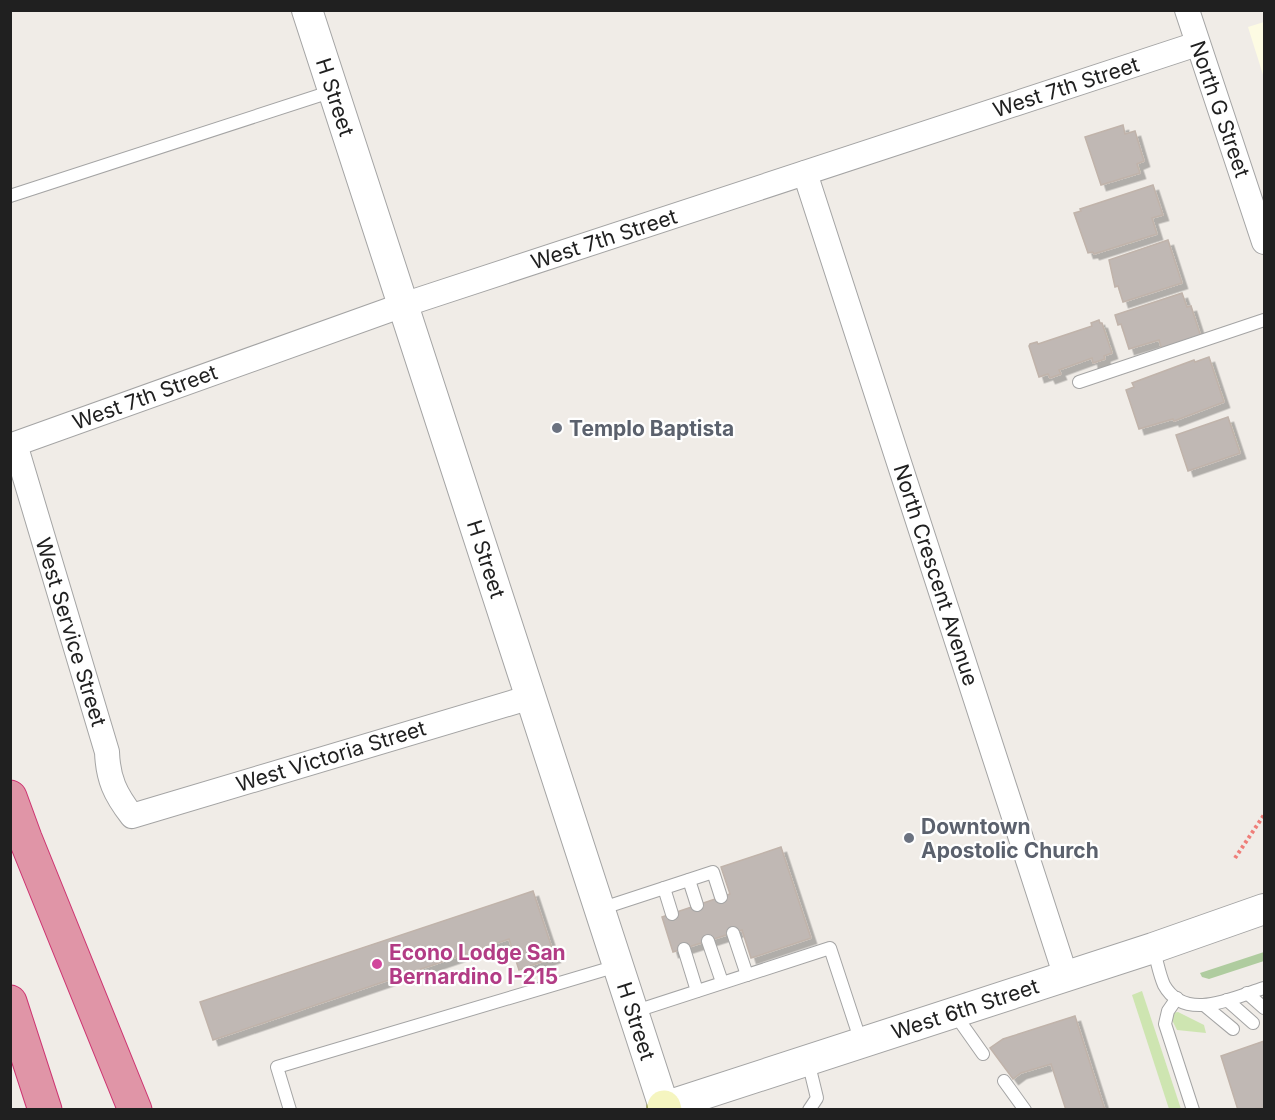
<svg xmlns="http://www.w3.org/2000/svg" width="1275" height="1120" font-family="Inter,sans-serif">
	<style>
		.education { fill: #fdfbe3 }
		.grass { fill: #cee5b1 }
		.forest { fill: #afcc9f }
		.building { fill: #c0b8b4; stroke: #c0b3aa; stroke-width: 1.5; filter: url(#shadow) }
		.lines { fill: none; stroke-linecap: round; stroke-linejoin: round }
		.service-casing { stroke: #a4a4a4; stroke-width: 14 }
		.minor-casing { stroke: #a4a4a4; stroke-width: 26 }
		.tertiary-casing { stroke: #a4a4a4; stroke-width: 32 }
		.secondary-casing { stroke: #6b700e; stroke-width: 35 }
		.motorway-casing { stroke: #cd3471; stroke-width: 35 }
		.path { stroke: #ef7e79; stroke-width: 4; stroke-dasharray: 3 3; stroke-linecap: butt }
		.service { stroke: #fff; stroke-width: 12 }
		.minor { stroke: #fff; stroke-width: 24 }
		.tertiary { stroke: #fff; stroke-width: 30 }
		.secondary { stroke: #f5f5c0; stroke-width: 33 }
		.motorway { stroke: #e095a7; stroke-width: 33 }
		.worship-dot { fill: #6b7280; stroke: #fff; stroke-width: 2 }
		.hotel-dot { fill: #d1479c; stroke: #fff; stroke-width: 2 }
		.labels { text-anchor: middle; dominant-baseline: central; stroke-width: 4.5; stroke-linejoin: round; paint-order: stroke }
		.street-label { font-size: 21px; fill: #202020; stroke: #fff }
		.worship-label { font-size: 21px; font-weight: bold; fill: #5b616d; stroke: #fff; text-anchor: start }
		.hotel-label { font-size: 21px; font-weight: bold; fill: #b23c85; stroke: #fff; text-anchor: start }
	</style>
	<defs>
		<filter id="shadow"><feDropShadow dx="5.5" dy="5.5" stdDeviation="0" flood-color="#0004"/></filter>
	</defs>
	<rect width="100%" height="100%" fill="#f0ece7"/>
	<path class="education" d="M1264 22V78L1248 27Z"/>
	<g class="grass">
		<path d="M1142 991 1181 1109H1169L1132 995Z"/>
		<path d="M1178 1012 1204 1025 1206 1033 1177 1030 1171 1018 1172 1013Z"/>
	</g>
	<path class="forest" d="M1264 952V961L1209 979 1202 977 1200 973Z"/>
	<g class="building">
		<path d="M1123 125 1125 134 1135 131 1144 161 1137 164 1140 173 1101 185 1085 137Z"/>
		<path d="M1153 185 1163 215 1152 218 1157 234 1094 254 1093 252 1088 253 1074 213 1081 211 1080 209Z"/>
		<path d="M1168 240 1182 283 1123 302 1118 286 1115 287 1109 260Z"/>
		<path d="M1182 293 1187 307 1191 306 1201 337 1162 350 1159 340 1129 349 1121 324 1118 325 1115 315Z"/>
		<path d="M1099 320 1100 323H1102L1112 353 1104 356 1105 359 1093 363 1092 358 1059 370 1061 374 1050 378 1048 374 1039 377 1029 346 1030 344 1037 342 1038 344 1092 326 1091 323Z"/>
		<path d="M1209 357 1224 402 1174 421 1173 419 1139 429 1126 390 1134 387 1132 383 1194 360 1195 362Z"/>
		<path d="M1228 417 1240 453 1188 471 1176 435Z"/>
		<path d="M781 847 811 938 751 958 742 930 673 952 662 917 730 894 721 867Z"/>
		<path d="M533 891 555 957 519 970 509 939 213 1040 200 1002Z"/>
		<path d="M1075 1016 1105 1110H1066L1051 1064 1021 1073 1013 1079 990 1048 1003 1039Z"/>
		<path d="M1264 1041V1108L1238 1110 1221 1056Z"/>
	</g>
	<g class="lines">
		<g class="service-casing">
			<g id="service">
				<path d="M10 196 333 91"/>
				<path d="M1079 382 1264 320"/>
				<path d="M689 880 697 905"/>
				<path d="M664 888 672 914"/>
				<path d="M600 909 713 872 721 897"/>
				<path d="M733 933 747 975"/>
				<path d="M708 941 722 982"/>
				<path d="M1153 948C1157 960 1159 974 1164 985 1185 1023 1235 997 1264 988"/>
				<path d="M684 949 697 991"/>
				<path d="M1247 993 1264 1008"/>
				<path d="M1177 998 1168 1011 1165 1024 1193 1110"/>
				<path d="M1227 1000 1253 1023"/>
				<path d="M1204 1005 1233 1029"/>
				<path d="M633 1012 830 948 861 1042"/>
				<path d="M954 1013 983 1054"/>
				<path d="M808 1061 817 1098 809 1110"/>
				<path d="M1004 1081 1025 1110"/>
				<path d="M290 1110 277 1067 617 966"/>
			</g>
		</g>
		<g class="minor-casing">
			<g id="minor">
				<path d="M1187 10 1264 242"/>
				<path d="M805 173 1066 977"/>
				<path d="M531 697 132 816C115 794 108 779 107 752L15 444 403 305 1197 44"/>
			</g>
		</g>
		<g class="tertiary-casing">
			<path id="tertiary" d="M307 10 664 1107 1153 948 1264 909"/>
		</g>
		<g class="secondary-casing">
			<path id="secondary" d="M664 1107 665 1110"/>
		</g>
		<g class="motorway-casing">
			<g id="motorway">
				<path d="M10 797 25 838 135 1110"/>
				<path d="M10 1002 45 1110"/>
			</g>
		</g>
		<path class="path" d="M1235 858 1264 815"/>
		<use href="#service" class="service"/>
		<use href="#minor" class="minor"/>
		<use href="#tertiary" class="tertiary"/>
		<use href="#secondary" class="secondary"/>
		<use href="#motorway" class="motorway"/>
	</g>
	<g class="worship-dot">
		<circle cx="557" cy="428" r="6"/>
		<circle cx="909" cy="838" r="6"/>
	</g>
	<circle class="hotel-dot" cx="377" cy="964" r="6"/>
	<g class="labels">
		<g class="street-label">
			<text transform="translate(1066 87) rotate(-18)">West 7th Street</text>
			<text transform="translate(335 97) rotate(72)">H Street</text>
			<text transform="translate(1220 109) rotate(71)">North G Street</text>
			<text transform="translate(604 239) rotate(-18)">West 7th Street</text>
			<text transform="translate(145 397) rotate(-20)">West 7th Street</text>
			<text transform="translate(486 559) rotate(72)">H Street</text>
			<text transform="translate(936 575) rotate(72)">North Crescent Avenue</text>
			<text transform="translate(71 632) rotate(73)">West Service Street</text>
			<text transform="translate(331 756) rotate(-17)">West Victoria Street</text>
			<text transform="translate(965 1009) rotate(-18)">West 6th Street</text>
			<text transform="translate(636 1021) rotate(72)">H Street</text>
		</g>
		<g class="worship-label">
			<text x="569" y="428">Templo Baptista</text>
			<text x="921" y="826">Downtown<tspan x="921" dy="24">Apostolic Church</tspan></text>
		</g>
		<g class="hotel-label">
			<text x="389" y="952">Econo Lodge San<tspan x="389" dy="24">Bernardino I-215</tspan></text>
		</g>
	</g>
	<rect width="1275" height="1120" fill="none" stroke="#202020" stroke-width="24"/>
</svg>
